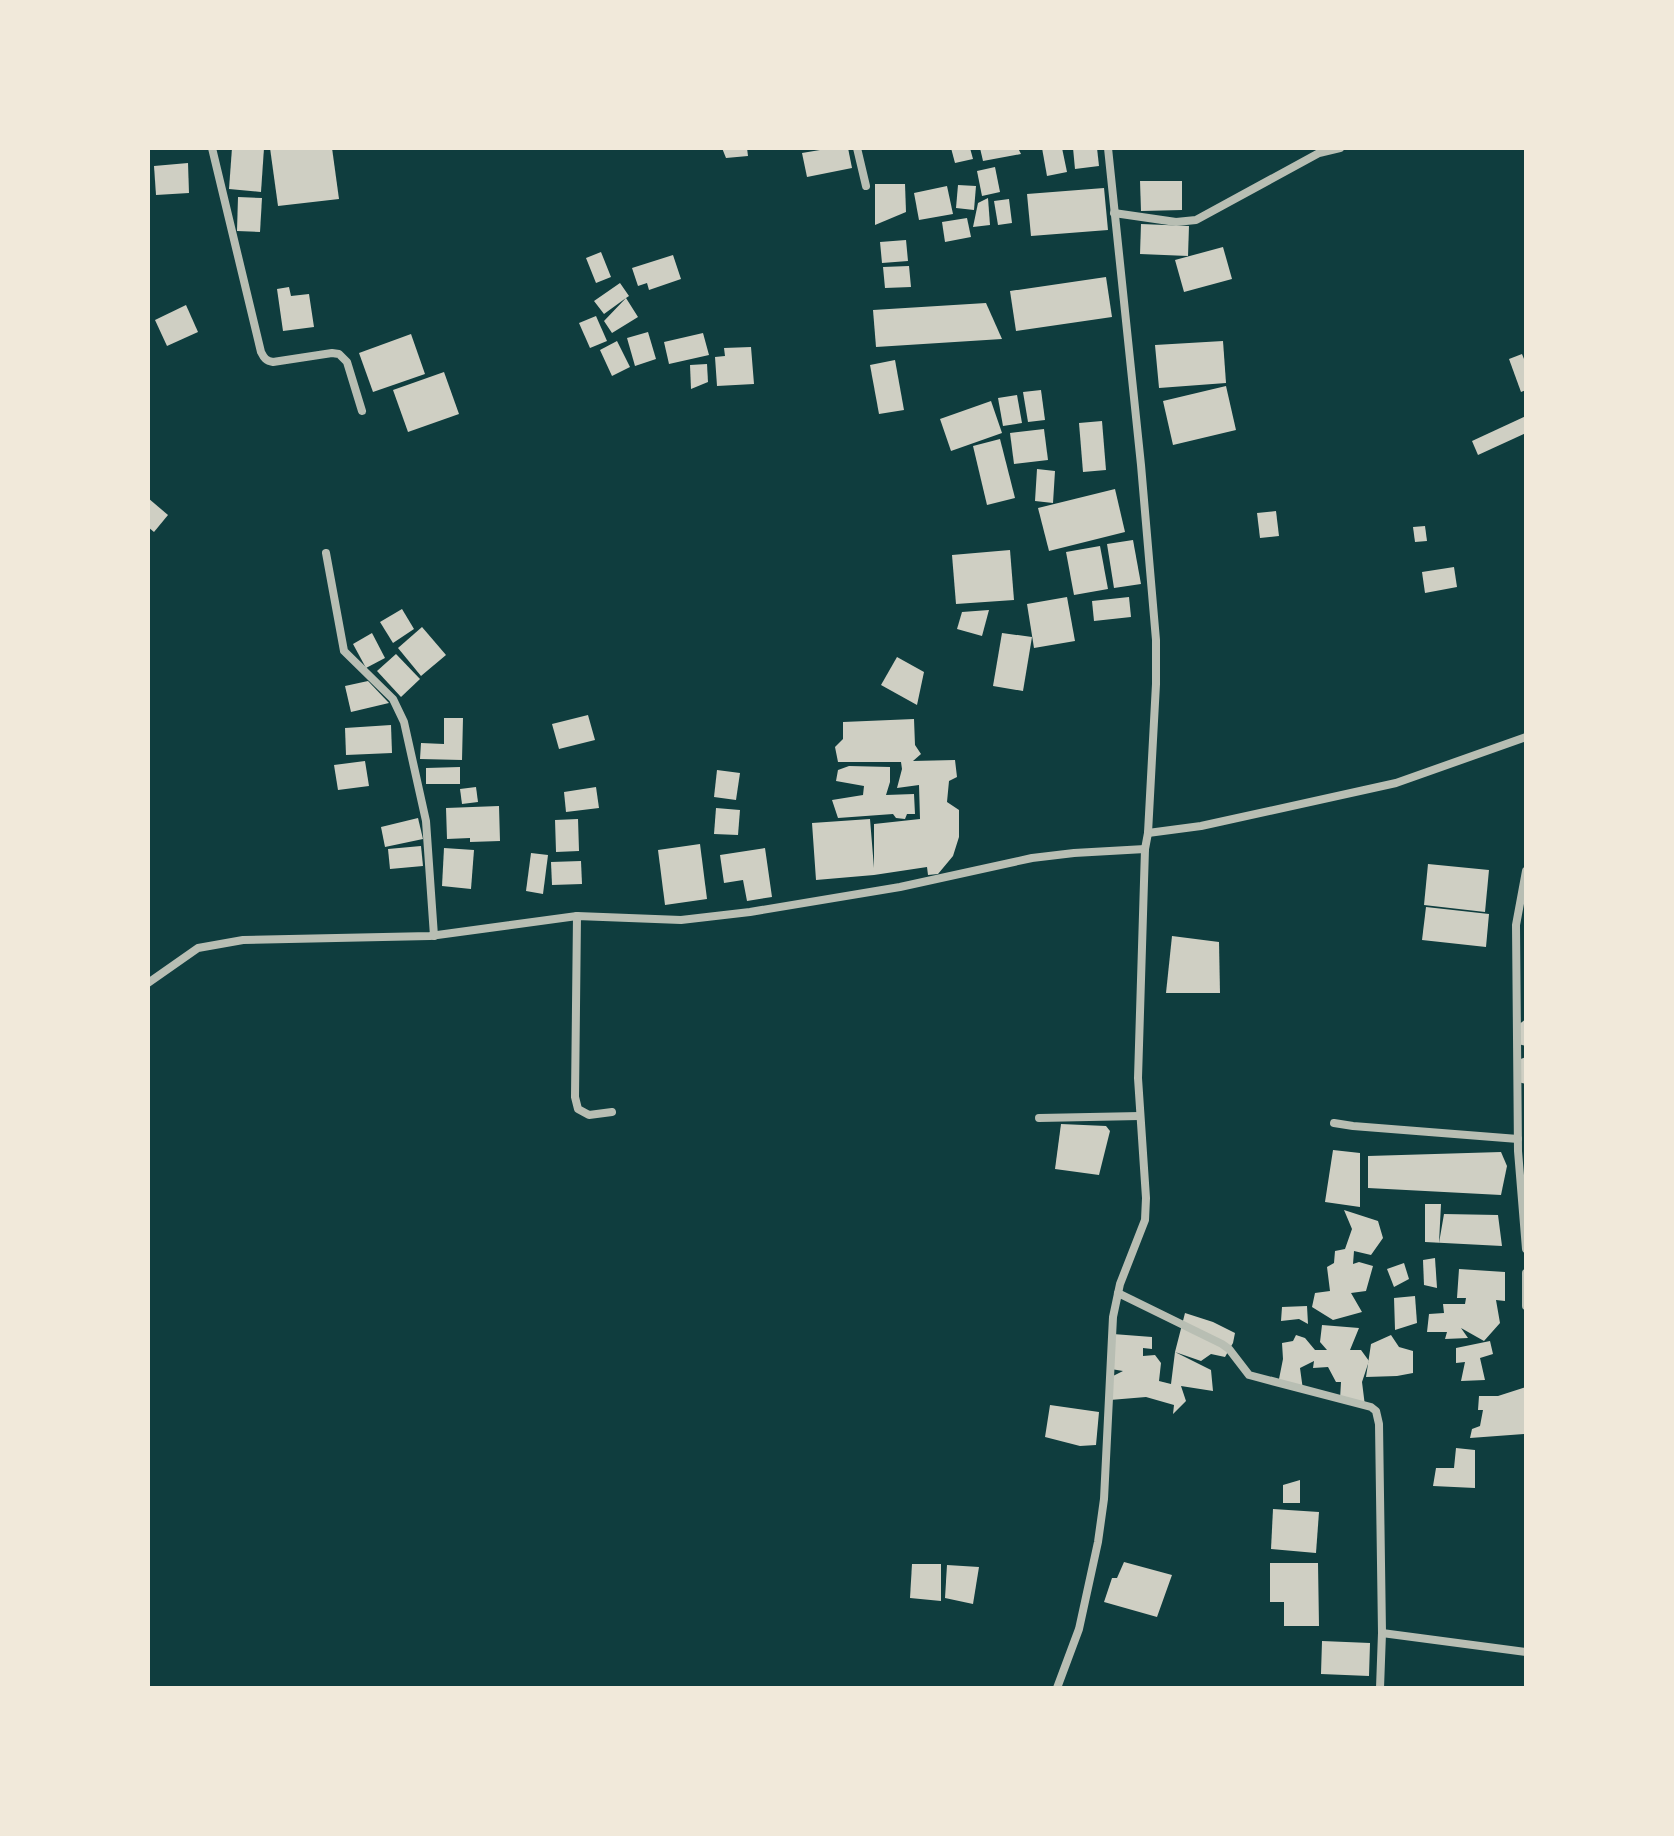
<svg xmlns="http://www.w3.org/2000/svg" width="1674" height="1836" font-family="'Space Grotesk',sans-serif">
	<style>
		.building { fill: #cfcfc3 }
		.lines { fill: none; stroke-linecap: round; stroke-linejoin: round }
		.minor { stroke: #b8beb3; stroke-width: 8 }
	</style>
	<rect width="100%" height="100%" fill="#0f3d3e"/>
	<g class="building">
		<path d="M232 148H264L261 192 229 189Z"/>
		<path d="M270 148H332L339 199 278 206Z"/>
		<path d="M722 148H747L748 156 726 158Z"/>
		<path d="M832 148H848L852 168 807 177 802 153Z"/>
		<path d="M951 148H970L973 159 955 163Z"/>
		<path d="M980 148H1018L1021 154 983 161Z"/>
		<path d="M1042 148H1062L1067 172 1047 176Z"/>
		<path d="M1073 148H1097L1099 166 1075 169Z"/>
		<path d="M188 163 189 193 156 195 154 166Z"/>
		<path d="M995 167 1000 192 982 196 977 171Z"/>
		<path d="M1140 181H1182V210L1141 211Z"/>
		<path d="M875 184H905L906 212 875 225Z"/>
		<path d="M958 185 976 186 974 210 956 208Z"/>
		<path d="M947 186 953 214 919 220 914 193Z"/>
		<path d="M1104 188 1108 230 1031 236 1027 194Z"/>
		<path d="M238 197 262 198 260 232 237 231Z"/>
		<path d="M988 198 990 225 973 227 978 203Z"/>
		<path d="M1009 199 1012 223 998 225 994 201Z"/>
		<path d="M967 218 971 237 945 242 942 222Z"/>
		<path d="M1141 224 1189 226 1188 256 1140 254Z"/>
		<path d="M906 240 908 261 882 263 880 242Z"/>
		<path d="M1223 247 1232 279 1184 292 1175 260Z"/>
		<path d="M601 252 611 277 596 283 586 258Z"/>
		<path d="M673 255 681 279 649 290 647 283 638 286 632 268Z"/>
		<path d="M909 266 911 287 885 288 883 267Z"/>
		<path d="M1106 277 1112 317 1016 331 1010 291Z"/>
		<path d="M620 283 629 296 626 298 638 317 612 333 604 321 626 298 604 314 594 301Z"/>
		<path d="M289 287 291 296 309 294 314 327 283 331 277 289Z"/>
		<path d="M986 303 1002 339 876 347 873 310Z"/>
		<path d="M186 305 198 332 167 346 155 320Z"/>
		<path d="M596 316 607 341 590 348 579 323Z"/>
		<path d="M648 332 656 359 635 366 627 338Z"/>
		<path d="M703 333 709 355 669 364 664 342Z"/>
		<path d="M411 334 425 374 373 392 359 353Z"/>
		<path d="M617 341 630 367 612 376 600 350Z"/>
		<path d="M1223 341 1226 383 1159 388 1155 345Z"/>
		<path d="M751 347 754 384 717 386 715 357 725 356 724 348Z"/>
		<path d="M1522 354 1526 364V390L1521 392 1509 359Z"/>
		<path d="M895 360 904 410 879 414 870 365Z"/>
		<path d="M707 364 708 382 691 389 690 365Z"/>
		<path d="M444 372 459 414 408 432 393 390Z"/>
		<path d="M1226 386 1236 430 1173 445 1163 401Z"/>
		<path d="M1041 390 1045 420 1028 422 1023 392Z"/>
		<path d="M1017 395 1022 423 1003 426 998 398Z"/>
		<path d="M991 401 1002 433 951 451 940 419Z"/>
		<path d="M1526 416V433L1478 455 1472 441Z"/>
		<path d="M1102 421 1106 470 1083 472 1079 423Z"/>
		<path d="M1044 429 1048 460 1014 464 1010 433Z"/>
		<path d="M1000 439 1015 498 987 505 973 446Z"/>
		<path d="M1037 469 1055 471 1053 503 1035 501Z"/>
		<path d="M1115 489 1125 532 1049 551 1038 508Z"/>
		<path d="M148 498 168 515 154 532 148 527Z"/>
		<path d="M1276 511 1279 536 1260 538 1257 513Z"/>
		<path d="M1425 526 1427 541 1415 542 1413 527Z"/>
		<path d="M1133 540 1141 584 1114 588 1107 544Z"/>
		<path d="M1100 546 1108 589 1074 595 1066 552Z"/>
		<path d="M1010 550 1014 600 956 604 952 555Z"/>
		<path d="M1454 567 1457 587 1425 593 1422 572Z"/>
		<path d="M1067 597 1075 641 1034 648 1027 604Z"/>
		<path d="M1129 597 1131 617 1094 621 1092 601Z"/>
		<path d="M402 609 414 629 393 643 380 622Z"/>
		<path d="M989 610 982 636 957 629 962 612Z"/>
		<path d="M422 627 446 655 421 676 398 648Z"/>
		<path d="M372 633 385 658 366 668 353 644Z"/>
		<path d="M1002 633 1032 637 1023 691 993 686Z"/>
		<path d="M396 654 420 679 401 697 377 671Z"/>
		<path d="M897 657 924 672 917 705 881 685Z"/>
		<path d="M368 681 389 703 351 712 345 686Z"/>
		<path d="M588 715 595 740 559 749 552 724Z"/>
		<path d="M444 718H463L462 760 420 759 421 743 444 744Z"/>
		<path d="M914 719 915 745 921 754 913 761 955 760 957 777 949 781 947 802 959 810V837L953 856 938 874 928 875 927 867 874 875 816 880 812 823 870 819 874 868V824L920 819 919 785 897 788 902 769 901 762H838L835 747 843 739V722Z"/>
		<path d="M391 725 392 753 346 755 345 728Z"/>
		<path d="M365 761 369 786 338 790 334 765Z"/>
		<path d="M849 766 890 767V782L886 795 914 794 915 814H907L905 819 896 818 893 814 838 818 832 800 863 795 864 786 836 781 838 770Z"/>
		<path d="M460 767V784H426V768Z"/>
		<path d="M717 770 740 773 736 800 714 797Z"/>
		<path d="M476 787 478 802 462 804 460 789Z"/>
		<path d="M596 787 599 808 566 812 564 792Z"/>
		<path d="M499 806 500 841 470 842V838L447 839 446 808Z"/>
		<path d="M716 808 740 810 738 835 714 834Z"/>
		<path d="M418 818 423 839 385 847 381 827Z"/>
		<path d="M578 819 579 851 556 852 555 820Z"/>
		<path d="M700 844 707 899 665 905 658 850Z"/>
		<path d="M421 846 423 866 390 869 388 849Z"/>
		<path d="M444 848 474 850 471 889 442 886Z"/>
		<path d="M765 848 772 897 747 901 743 880 724 883 720 855Z"/>
		<path d="M531 853 548 855 543 894 526 891Z"/>
		<path d="M581 861 582 884 552 885 551 862Z"/>
		<path d="M1428 864 1489 870 1485 912 1424 905Z"/>
		<path d="M1426 907 1489 914 1486 947 1422 940Z"/>
		<path d="M1172 936 1219 942 1220 993H1166Z"/>
		<path d="M1526 1019V1046L1518 1044V1025Z"/>
		<path d="M1526 1057V1084L1518 1082V1060Z"/>
		<path d="M1061 1124 1106 1126 1110 1131 1099 1175 1055 1169Z"/>
		<path d="M1333 1150 1360 1153V1207L1325 1202Z"/>
		<path d="M1501 1152 1507 1166 1501 1195 1368 1188V1156Z"/>
		<path d="M1425 1204H1441L1439 1243 1444 1214 1498 1215 1502 1246 1425 1242Z"/>
		<path d="M1344 1210 1378 1221 1383 1238 1371 1255 1354 1251 1353 1264 1359 1262 1373 1266 1366 1291 1351 1293 1362 1312 1333 1320 1312 1307 1315 1293 1330 1291 1327 1267 1334 1263 1335 1251 1345 1249 1352 1229Z"/>
		<path d="M1435 1258 1437 1288 1424 1285 1423 1260Z"/>
		<path d="M1404 1263 1409 1279 1394 1287 1387 1269Z"/>
		<path d="M1459 1269 1505 1272V1301L1496 1300 1500 1323 1484 1341 1461 1328 1468 1338 1445 1339 1447 1332H1427L1429 1314 1444 1313 1443 1304H1465L1466 1298H1457Z"/>
		<path d="M1415 1296 1417 1323 1395 1330 1394 1298Z"/>
		<path d="M1307 1306 1308 1324 1299 1319 1281 1321 1282 1307Z"/>
		<path d="M1185 1313 1213 1322 1235 1333 1233 1343 1225 1357 1211 1354 1201 1361 1175 1352 1211 1370 1213 1391 1181 1386 1186 1401 1173 1414 1174 1405 1146 1397 1110 1400 1111 1377 1123 1371 1111 1369 1113 1334 1152 1337V1349L1143 1348V1356L1155 1355 1161 1363 1159 1381 1171 1384 1175 1352Z"/>
		<path d="M1322 1325 1359 1328 1350 1350H1361L1369 1361 1362 1382 1365 1406 1340 1399 1341 1382H1336L1328 1367 1313 1368 1314 1361 1300 1368 1303 1390 1278 1384 1283 1359 1282 1343 1293 1341 1296 1335 1305 1338 1315 1350H1327L1320 1342Z"/>
		<path d="M1391 1335 1399 1347 1413 1351V1373L1397 1376 1366 1377 1371 1344Z"/>
		<path d="M1490 1341 1493 1354 1480 1358 1485 1380 1461 1381 1465 1362 1456 1363V1348Z"/>
		<path d="M1526 1387V1408H1524L1526 1427 1524 1434 1470 1438 1472 1429 1480 1426 1483 1410H1478L1479 1396H1498Z"/>
		<path d="M1050 1405 1099 1412 1096 1445 1080 1446 1045 1437Z"/>
		<path d="M1456 1448 1475 1450V1488L1433 1486 1436 1468H1454Z"/>
		<path d="M1300 1480V1503H1283V1485Z"/>
		<path d="M1273 1509 1319 1512 1316 1553 1271 1549Z"/>
		<path d="M1124 1562 1172 1575 1157 1617 1104 1602 1112 1578H1117Z"/>
		<path d="M1270 1563H1318L1319 1626H1284V1602H1270Z"/>
		<path d="M912 1564H941V1601L910 1598Z"/>
		<path d="M947 1565 979 1567 973 1604 945 1598Z"/>
		<path d="M1322 1641 1370 1643 1369 1676 1321 1674Z"/>
	</g>
	<g class="lines">
		<g class="minor">
			<path d="M212 148 261 352C264 358 266 361 273 362L332 353 339 354 347 362 362 411"/>
			<path d="M857 148 866 186"/>
			<path d="M1114 213 1176 222 1196 220 1319 153 1340 148"/>
			<path d="M326 553 344 651 393 699 404 722 426 821 434 936"/>
			<path d="M1148 833 1201 826 1396 783 1526 737"/>
			<path d="M1526 871 1516 925 1518 1151 1526 1249"/>
			<path d="M577 916 575 1097 578 1109 589 1115 612 1112"/>
			<path d="M148 983 198 948 243 940 430 936 577 916 681 920 750 912 900 887 1032 858 1074 853 1145 849"/>
			<path d="M1039 1118 1140 1116"/>
			<path d="M1334 1123 1353 1126 1518 1139"/>
			<path d="M1526 1273V1306"/>
			<path d="M1118 1293 1222 1344 1229 1349 1249 1375 1371 1407 1376 1411 1379 1424 1382 1633 1380 1688"/>
			<path d="M1382 1633 1526 1652"/>
			<path d="M1057 1688 1079 1629 1098 1542 1104 1499 1113 1317 1120 1284 1145 1220 1146 1198 1138 1078 1145 849 1148 833 1156 684V640L1141 465 1108 148"/>
		</g>
	</g>
	<rect width="1674" height="1836" fill="none" stroke="#f1e9da" stroke-width="300"/>
</svg>
